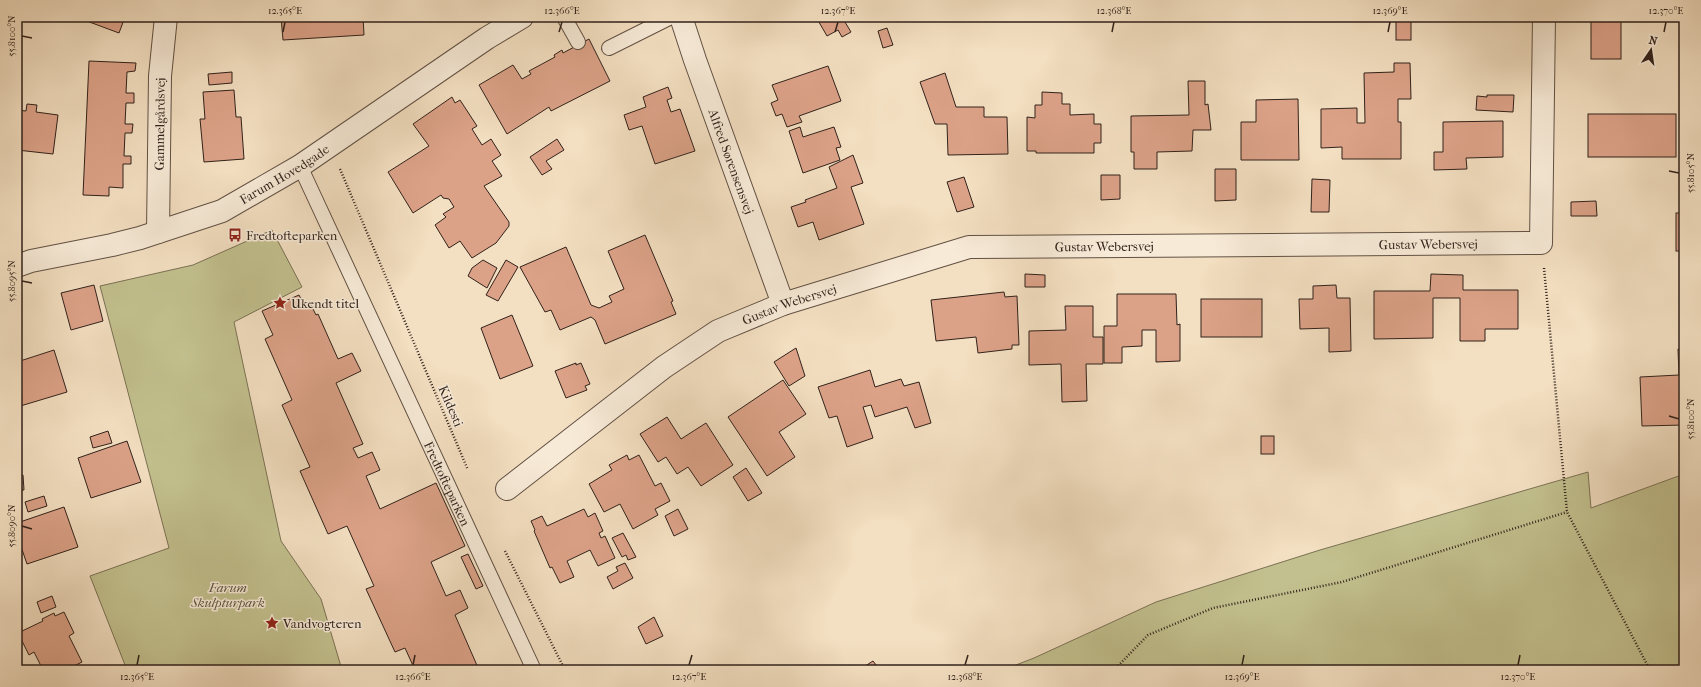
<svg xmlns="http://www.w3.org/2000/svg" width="1701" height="687" font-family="'IM FELL French Canon',serif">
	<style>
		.green { fill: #c2c08e; stroke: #7a7154 }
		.building { fill: #dca288; stroke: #31221b }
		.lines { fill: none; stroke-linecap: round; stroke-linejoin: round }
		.service-casing { stroke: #625144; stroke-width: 16 }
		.minor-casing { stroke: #625144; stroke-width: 24 }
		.tertiary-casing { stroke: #625144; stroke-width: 24 }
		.path { stroke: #31221b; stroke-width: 2.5; stroke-dasharray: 1 2; stroke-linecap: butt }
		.service { stroke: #f7ead7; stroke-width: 14 }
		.minor { stroke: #f7ead7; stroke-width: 22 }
		.tertiary { stroke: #f7ead7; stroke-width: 22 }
		.ticks { fill: none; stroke: #31221b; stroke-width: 1.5 }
		.labels { text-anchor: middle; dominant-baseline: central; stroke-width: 3; stroke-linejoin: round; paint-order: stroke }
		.street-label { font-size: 13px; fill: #31221b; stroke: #f7ead7 }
		.poi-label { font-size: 13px; fill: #31221b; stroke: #f7ead7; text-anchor: start }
		.park-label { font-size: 13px; font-style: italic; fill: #5c513e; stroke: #f7ead7 }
		.neatline { fill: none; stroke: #31221b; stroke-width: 1.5 }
		.ticks-label { font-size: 10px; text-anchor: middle; fill: #31221b }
	</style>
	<rect width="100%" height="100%" fill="#f3dfc1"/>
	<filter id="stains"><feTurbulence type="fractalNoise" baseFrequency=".005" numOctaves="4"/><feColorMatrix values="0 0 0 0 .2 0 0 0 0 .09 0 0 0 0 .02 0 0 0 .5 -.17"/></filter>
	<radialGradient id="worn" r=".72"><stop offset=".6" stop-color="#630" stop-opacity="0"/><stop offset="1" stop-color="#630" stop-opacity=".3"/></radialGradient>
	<g class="green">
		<path d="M272 230 302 287 234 322 281 541 321 599 342 670H127L90 576 169 548 100 286 193 265Z"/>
		<path d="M1588 472 1591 508 1684 474V670H1003L1034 658 1156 602 1320 550Z"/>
	</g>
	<g class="building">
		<path d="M76 17H125L119 33Z"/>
		<path d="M281 17H363L364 35 283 40Z"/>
		<path d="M816 17H842L851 32 842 37 838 30 827 36Z"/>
		<rect x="1396" y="17" width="15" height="23"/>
		<rect x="1591" y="17" width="30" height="42"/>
		<path d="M887 28 893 45 883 48 878 31Z"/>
		<path d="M589 39 610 81 551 111 549 107 507 134 479 85 513 65 522 79 531 74 529 71 555 57 554 55 562 50 563 53Z"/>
		<path d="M89 61 136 63 135 71 127 72 126 93H134V103H126L125 124H133L132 133H125L124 156H131V164H123V188L109 187V196L83 195Z"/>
		<path d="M1394 63H1410L1411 99H1398V122H1401V159H1342V147L1321 148V109L1357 108V123H1365L1364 73 1394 72Z"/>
		<path d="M828 66 841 101 799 116 802 122 787 127 782 114 776 116 771 103 778 100 772 85Z"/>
		<path d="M232 72V83L209 85 208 74Z"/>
		<path d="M945 73 956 107H984V117H1007L1008 154 948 155 947 124H935L920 82Z"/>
		<path d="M1188 81H1205V105L1208 104 1211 130H1193L1192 151 1157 152V169H1134V152H1131V116L1189 115Z"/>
		<path d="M668 87 672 98 667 100 671 112 680 109 695 151 655 164 642 126 629 130 624 115 646 107 643 97Z"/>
		<path d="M234 90 236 117H241L244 159 204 162 200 119H205L203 92Z"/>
		<path d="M1042 92 1062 93V104H1070V115L1094 114V124H1101V143H1094V153H1036V151H1027V117L1035 118V105H1042Z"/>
		<path d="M1487 95H1514L1513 112 1476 110 1477 96 1487 97Z"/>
		<path d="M452 97 455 103 460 100 477 126 472 129 482 145 491 139 501 155 492 161 502 176 484 186 509 222V226L496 243 472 258 460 241 449 248 435 225 446 217 443 214 454 207 449 199 443 198 441 195 413 213 388 172 429 146 413 124Z"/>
		<path d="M1298 99 1299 160H1241V122H1256V100Z"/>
		<path d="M27 104 37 105 36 112 58 115 53 154 17 150V110L26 111Z"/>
		<rect x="1588" y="114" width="88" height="43"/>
		<path d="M1503 121V157L1466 158 1467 169 1434 170V152H1443V122Z"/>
		<path d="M800 127 803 137 834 127 841 147 836 148 840 160 803 173 789 131Z"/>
		<path d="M557 139 564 150 546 161 552 169 542 175 530 157Z"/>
		<path d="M853 155 863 183 851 187 864 224 819 240 813 222 798 227 791 207 806 202 805 200 837 188 829 167Z"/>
		<path d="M1215 169H1236V200L1215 201Z"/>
		<path d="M1101 175H1120V199L1101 200Z"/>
		<path d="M964 177 974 207 957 212 947 182Z"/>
		<path d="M1312 179 1330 180 1329 212H1311Z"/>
		<path d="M1596 201 1597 216H1571V202Z"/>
		<rect x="1676" y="213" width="8" height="38"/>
		<path d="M645 235 673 301 671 302 676 314 605 344 595 320 591 317 560 330 551 310 545 312 520 267 566 247 591 305 599 308 612 302 609 296 624 289 608 251Z"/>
		<path d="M483 260 497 268 487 288 468 276 472 268Z"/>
		<path d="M506 260 518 267 498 301 486 295Z"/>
		<path d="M1025 274 1045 275V287H1025Z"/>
		<path d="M1431 274 1463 275V290H1518V329H1485V341H1460V298H1433V338L1374 339V291H1430Z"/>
		<path d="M94 285 103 321 71 330 61 293Z"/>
		<path d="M1336 285 1337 298H1350L1351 351 1329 352V328L1300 329 1299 299H1313V286Z"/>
		<path d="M1004 292 1005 297 1017 296 1019 345H1012V349L978 353 976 337 936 341 931 300Z"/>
		<path d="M1117 294H1176L1177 325 1180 324V361L1156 362V330H1142V346L1122 347V363H1104V326H1117Z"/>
		<path d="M299 295 305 307 311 305 316 315 318 314 338 359 352 353 361 371 336 383 363 444 353 448 358 458 372 452 380 470 366 476 380 509 436 483 465 546 431 562 446 596 460 590 468 608 455 615 479 670H415L405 648 395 652 366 589 374 586 347 526 328 534 300 471 310 467 282 405 292 400 265 339 273 335 262 311Z"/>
		<rect x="1201" y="299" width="61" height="38"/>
		<path d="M1065 306H1093V337H1103V364H1086L1087 401 1062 402 1061 364 1029 365V331L1066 330Z"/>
		<path d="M512 315 533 366 500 379 481 328Z"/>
		<path d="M796 348 805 376 789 386 774 362Z"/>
		<path d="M1678 349H1684V425L1642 426 1640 377 1679 375Z"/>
		<path d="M54 350 67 392 17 407V362Z"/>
		<path d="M576 363V365L581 363 590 384 585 386 587 390 566 398 555 371Z"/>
		<path d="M870 370 875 387 901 379 904 386 919 382 931 423 915 428 907 407 875 417 871 405 863 407 873 438 847 447 837 416 829 418 818 387Z"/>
		<path d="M783 380 806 414 779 432 795 457 767 476 728 417Z"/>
		<path d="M667 417 681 439 706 423 733 465 701 486 688 467 677 474 666 457 658 462 640 434Z"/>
		<path d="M108 431 112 443 93 448 90 437Z"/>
		<rect x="1261" y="436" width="13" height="18"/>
		<path d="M127 441 141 482 91 498 78 458Z"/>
		<path d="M627 455 629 460 639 455 655 486 661 483 670 501 655 509 658 515 633 529 620 504 604 512 589 484 612 470 609 465Z"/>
		<path d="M746 468 762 493 748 501 733 477Z"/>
		<path d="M17 475H23L24 490H17Z"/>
		<path d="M44 496 47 506 28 512 25 502Z"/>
		<path d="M64 507 78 547 27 564 17 535V523Z"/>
		<path d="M584 509 588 517 595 513 603 531 599 533 601 538 605 536 615 558 598 566 590 550 567 561 574 577 560 583 552 567 550 568 534 531 535 530 531 521 542 516 547 526Z"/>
		<path d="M678 509 688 529 674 536 665 516Z"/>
		<path d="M623 533 636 557 628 560 626 555 622 557 612 538Z"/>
		<path d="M468 554 483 586 476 589 461 557Z"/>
		<path d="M625 563 633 578 613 589 607 577 618 571 616 567Z"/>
		<path d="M52 596 56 607 41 613 37 602Z"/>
		<path d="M64 612 74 633 69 636 82 662 66 670H43L34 652 29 655 18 633 43 621 42 619 54 613 55 616Z"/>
		<path d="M654 617 663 636 646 644 638 627Z"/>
		<path d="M873 661 880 670H859Z"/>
	</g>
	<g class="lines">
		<g class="service-casing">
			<g id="service">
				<path d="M564 17 578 42"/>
				<path d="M609 48 671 17"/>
				<path id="s1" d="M300 166 534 670"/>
			</g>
		</g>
		<g class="minor-casing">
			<g id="minor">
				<path id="s2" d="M681 17 695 60 783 304"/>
				<path id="s3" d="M158 232 160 76 166 17"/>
				<path id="s4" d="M507 489 664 367 718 331 783 304 969 247 1541 243 1544 17"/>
			</g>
		</g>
		<g class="tertiary-casing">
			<g id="tertiary">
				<path id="s5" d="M17 266 31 261 112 245 140 238 222 211 300 166 487 38 522 17"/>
			</g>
		</g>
		<g class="path">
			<path d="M340 169 468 470"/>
			<path d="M1544 268 1567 512 1650 670"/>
			<path d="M505 551 565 670"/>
			<path d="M1114 670 1148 635 1213 608 1342 582 1567 512"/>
			<path d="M1669 670 1684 663"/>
		</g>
		<use href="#service" class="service"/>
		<use href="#minor" class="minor"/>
		<use href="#tertiary" class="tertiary"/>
	</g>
	<path class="ticks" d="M283 32 285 22M559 32 562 22M835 32 838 22M1112 32 1114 22M1388 32 1390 22M1664 32 1666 22M22 36 32 38M1669 171 1679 173M22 281 32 283M1669 416 1679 419M22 526 32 529M137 665 139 655M413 665 415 655M689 665 692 655M965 665 968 655M1242 665 1244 655M1518 665 1520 655"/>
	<defs>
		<g id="bus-bare" transform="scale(1.08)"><path d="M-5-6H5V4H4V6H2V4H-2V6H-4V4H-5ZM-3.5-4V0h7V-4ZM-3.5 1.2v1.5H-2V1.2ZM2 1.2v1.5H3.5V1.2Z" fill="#8f2418" stroke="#f7ead7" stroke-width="2.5" paint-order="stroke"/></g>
		<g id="sight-bare" transform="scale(1.08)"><path d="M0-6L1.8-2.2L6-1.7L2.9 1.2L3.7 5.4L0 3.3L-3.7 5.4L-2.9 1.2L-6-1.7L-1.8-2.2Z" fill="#8f2418" stroke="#f7ead7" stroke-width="2.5" paint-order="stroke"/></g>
	</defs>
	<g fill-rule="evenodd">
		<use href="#bus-bare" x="235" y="235"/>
		<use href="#sight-bare" x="280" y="303"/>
		<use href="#sight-bare" x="272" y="623"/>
	</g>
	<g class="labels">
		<g class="street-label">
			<text stroke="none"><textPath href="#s3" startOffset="108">Gammelgårdsvej</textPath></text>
			<text stroke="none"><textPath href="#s2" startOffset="153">Alfred Sørensensvej</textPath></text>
			<text stroke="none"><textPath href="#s5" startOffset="285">Farum Hovedgade</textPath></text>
			<text stroke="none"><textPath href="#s4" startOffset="988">Gustav Webersvej</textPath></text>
			<text stroke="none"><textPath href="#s4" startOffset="664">Gustav Webersvej</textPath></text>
			<text stroke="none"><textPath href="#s4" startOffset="340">Gustav Webersvej</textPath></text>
			<text transform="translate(451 406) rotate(67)">Kildesti</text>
			<text stroke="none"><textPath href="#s1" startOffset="350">Fredtofteparken</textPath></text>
		</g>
		<g class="poi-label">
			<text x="246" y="235">Fredtofteparken</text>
			<text x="291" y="303">Ukendt titel</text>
			<text x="283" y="623">Vandvogteren</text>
		</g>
		<g class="park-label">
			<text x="228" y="587">Farum<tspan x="228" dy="15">Skulpturpark</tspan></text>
		</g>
	</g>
	<rect width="1701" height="687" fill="none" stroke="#f3dfc1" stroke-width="44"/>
	<g transform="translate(1651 50) rotate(13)" stroke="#f7ead7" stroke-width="3" paint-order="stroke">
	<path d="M0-3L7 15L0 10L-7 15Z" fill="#31221b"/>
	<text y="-6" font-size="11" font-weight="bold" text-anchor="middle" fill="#31221b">N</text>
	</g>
	<rect x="22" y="22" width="1657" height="643" class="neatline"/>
	<g class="ticks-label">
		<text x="285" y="14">12.365°E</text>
		<text x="562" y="14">12.366°E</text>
		<text x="838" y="14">12.367°E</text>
		<text x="1114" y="14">12.368°E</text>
		<text x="1390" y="14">12.369°E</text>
		<text x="1666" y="14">12.370°E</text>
		<text transform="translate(11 36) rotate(-90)" y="4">55.8100°N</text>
		<text transform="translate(1690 173) rotate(-90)" y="4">55.8105°N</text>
		<text transform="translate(11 281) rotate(-90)" y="4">55.8095°N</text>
		<text transform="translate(1690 419) rotate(-90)" y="4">55.8100°N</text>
		<text transform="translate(11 526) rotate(-90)" y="4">55.8090°N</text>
		<text x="137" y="680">12.365°E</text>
		<text x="413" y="680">12.366°E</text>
		<text x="689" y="680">12.367°E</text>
		<text x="965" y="680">12.368°E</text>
		<text x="1242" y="680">12.369°E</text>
		<text x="1518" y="680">12.370°E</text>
	</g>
	<rect width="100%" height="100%" filter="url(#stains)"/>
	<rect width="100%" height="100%" fill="url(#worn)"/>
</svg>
